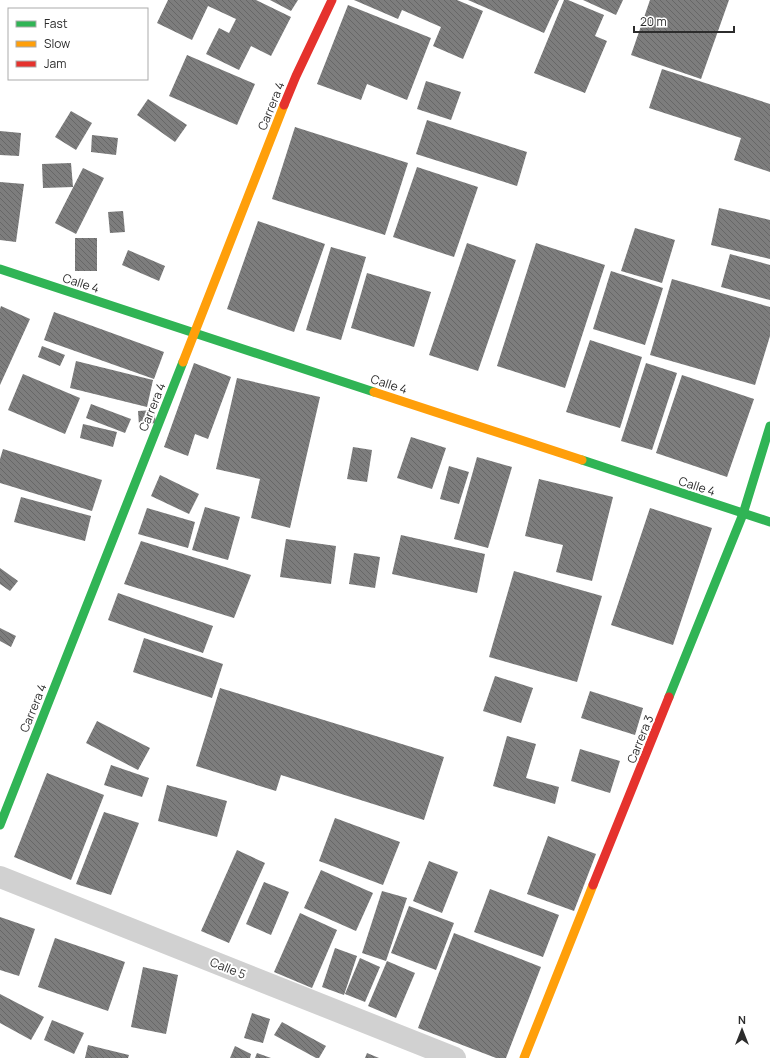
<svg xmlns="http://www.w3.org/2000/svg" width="770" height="1058" font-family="Manrope,sans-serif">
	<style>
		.building { fill: url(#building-back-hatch) }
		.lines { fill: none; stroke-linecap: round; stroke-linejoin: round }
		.street { stroke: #d1d1d1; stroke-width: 22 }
		.fast { stroke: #30b455; stroke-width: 9 }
		.slow { stroke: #ff9f0a; stroke-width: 9 }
		.jam { stroke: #e5322d; stroke-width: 9 }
		.labels { text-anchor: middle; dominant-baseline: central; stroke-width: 4; stroke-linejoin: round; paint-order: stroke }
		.street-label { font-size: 12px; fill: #2c2c2c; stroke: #fff }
	</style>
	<defs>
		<pattern id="building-back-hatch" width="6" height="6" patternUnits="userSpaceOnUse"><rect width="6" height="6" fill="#7d7d7d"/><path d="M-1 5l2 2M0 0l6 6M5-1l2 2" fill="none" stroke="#676767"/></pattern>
	</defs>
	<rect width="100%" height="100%" fill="#fff"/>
	<g class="building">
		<path d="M168 0H256L291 17 271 56 251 46 239 70 206 54 219 28 229 33 236 19 208 6 192 40 157 23Z"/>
		<path d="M270 0H298L291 11Z"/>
		<path d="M354 0H457L483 11 463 59 433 46 441 27 402 10 398 19Z"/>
		<path d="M468 0H559L544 33Z"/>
		<path d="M564 0H568L604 15 595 36 607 41 585 93 534 73Z"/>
		<path d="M583 0H623L616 15Z"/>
		<path d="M650 0H729L701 79 631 55Z"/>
		<path d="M348 5 431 38 407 100 367 84 361 100 317 84Z"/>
		<path d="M187 55 255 84 237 125 169 96Z"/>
		<path d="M662 69 770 104V172L734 160 741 138 649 108Z"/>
		<path d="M426 81 461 92 451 120 417 109Z"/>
		<path d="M148 99 187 125 175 142 137 115Z"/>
		<path d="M71 111 92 123 76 150 55 137Z"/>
		<path d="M427 120 527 152 517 186 416 154Z"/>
		<path d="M295 127 408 163 385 235 272 199Z"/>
		<path d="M0 131 21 133 19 156 0 155Z"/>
		<path d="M92 135 118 138 116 155 91 152Z"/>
		<path d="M71 163 73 187 43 188 42 164Z"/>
		<path d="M417 167 478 187 454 257 393 237Z"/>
		<path d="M83 168 104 178 76 234 55 223Z"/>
		<path d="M0 182 24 184 16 242 0 240Z"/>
		<path d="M719 208 770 220V259L711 245Z"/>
		<path d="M123 211 125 232 110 233 108 212Z"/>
		<path d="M258 221 325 244 294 332 227 309Z"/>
		<path d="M635 228 675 240 662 283 621 271Z"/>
		<rect x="75" y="238" width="22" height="33"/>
		<path d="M467 243 516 260 478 371 429 355Z"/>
		<path d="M536 243 605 265 565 388 497 366Z"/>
		<path d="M331 247 366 257 341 340 306 330Z"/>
		<path d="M128 250 165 266 159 281 122 265Z"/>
		<path d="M730 254 770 265V300L721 287Z"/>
		<path d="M611 271 663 288 645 345 593 329Z"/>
		<path d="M367 273 431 292 414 347 351 328Z"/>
		<path d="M672 279 770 307V336L755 385 650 355Z"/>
		<path d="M1 306 30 319 0 385V309Z"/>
		<path d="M54 312 164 352 154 379 44 340Z"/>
		<path d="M590 340 642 357 620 428 566 412Z"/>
		<path d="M42 346 65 355 60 366 38 357Z"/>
		<path d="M76 361 153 380 147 407 70 388Z"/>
		<path d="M194 363 231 377 208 439 195 434 188 456 164 447Z"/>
		<path d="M646 363 677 373 652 450 621 441Z"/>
		<path d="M23 374 80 398 65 434 8 410Z"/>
		<path d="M682 375 754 399 727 477 656 453Z"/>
		<path d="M237 378 320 397 290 528 251 518 260 479 216 469Z"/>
		<path d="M91 404 131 419 125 433 86 418Z"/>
		<path d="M154 410 156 423 139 425 138 411Z"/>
		<path d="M83 424 117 432 113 447 80 438Z"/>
		<path d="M411 437 446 448 432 489 397 478Z"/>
		<path d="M353 447 372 450 367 482 347 479Z"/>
		<path d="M3 449 102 480 92 511 0 483V459Z"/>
		<path d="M477 457 512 467 488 548 454 539Z"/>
		<path d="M449 466 469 472 459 504 440 499Z"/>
		<path d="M160 475 199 494 189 514 151 496Z"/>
		<path d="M539 479 613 497 592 581 556 572 563 545 525 536Z"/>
		<path d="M21 497 91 516 85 541 14 522Z"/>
		<path d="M205 507 240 517 228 560 192 550Z"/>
		<path d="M147 508 195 522 188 548 138 534Z"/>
		<path d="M650 508 712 528 673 645 611 625Z"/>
		<path d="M401 535 485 554 477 593 392 574Z"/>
		<path d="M286 539 336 546 331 584 280 577Z"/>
		<path d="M141 541 251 575 234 618 124 584Z"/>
		<path d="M354 553 380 557 375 588 349 584Z"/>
		<path d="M0 568 18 581 10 591 0 584Z"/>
		<path d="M514 571 602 596 577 682 489 657Z"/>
		<path d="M118 593 213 626 203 653 108 620Z"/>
		<path d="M0 628 16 636 11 647 0 641Z"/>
		<path d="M144 638 223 664 212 698 133 672Z"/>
		<path d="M495 676 533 688 521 723 483 711Z"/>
		<path d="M220 688 444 757 424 820 281 775 276 791 196 766Z"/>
		<path d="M590 691 643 708 635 735 581 718Z"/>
		<path d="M97 721 150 748 138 770 86 743Z"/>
		<path d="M507 736 536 744 526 778 559 787 555 804 493 786Z"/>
		<path d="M580 749 620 761 610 793 571 781Z"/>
		<path d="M111 765 149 778 142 797 104 785Z"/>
		<path d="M47 773 104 795 71 880 14 857Z"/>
		<path d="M167 785 227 801 217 837 158 821Z"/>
		<path d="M104 812 139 823 111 895 76 884Z"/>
		<path d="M335 818 400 842 383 885 319 861Z"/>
		<path d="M548 836 596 854 574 911 527 894Z"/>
		<path d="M237 850 265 863 229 943 201 931Z"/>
		<path d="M429 861 458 872 442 913 413 901Z"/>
		<path d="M321 870 373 893 356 931 304 908Z"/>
		<path d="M264 882 289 892 271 935 246 924Z"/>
		<path d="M490 889 559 915 543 957 474 932Z"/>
		<path d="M382 891 407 898 386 961 362 953Z"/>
		<path d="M409 906 454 923 436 970 391 953Z"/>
		<path d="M300 913 337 930 312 988 274 972Z"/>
		<path d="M0 917 35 929 19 976 0 970Z"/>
		<path d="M454 933 541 967 506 1058H496L418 1028Z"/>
		<path d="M55 938 125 962 108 1011 38 987Z"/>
		<path d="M335 948 357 956 344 995 322 987Z"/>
		<path d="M360 958 380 967 365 1002 345 994Z"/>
		<path d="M387 961 415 973 396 1018 368 1006Z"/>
		<path d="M143 967 178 975 166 1034 131 1027Z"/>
		<path d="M0 994 44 1017 31 1040 0 1023Z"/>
		<path d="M252 1013 270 1019 263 1043 244 1038Z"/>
		<path d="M52 1020 84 1033 74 1054 44 1040Z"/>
		<path d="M282 1022 326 1046 319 1058H316L274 1035Z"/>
		<path d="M88 1045 129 1055 128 1058H85Z"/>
		<path d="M235 1046 251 1054 250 1058H230Z"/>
		<path d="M257 1053 271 1058H255Z"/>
		<path d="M367 1053 379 1058H365Z"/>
	</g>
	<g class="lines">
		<path class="street" d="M0 877 455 1058"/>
		<g class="fast">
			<path d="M0 269 374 392"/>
			<path d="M582 460 770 522"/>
			<path d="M669 697 743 514 770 426"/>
			<path d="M0 825 183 362"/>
		</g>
		<g class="slow">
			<path d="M183 362 284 105"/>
			<path d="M374 392 582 460"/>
			<path d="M524 1058 593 885"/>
		</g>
		<g class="jam">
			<path d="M284 105 296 76 332 0"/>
			<path d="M593 885 669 697"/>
		</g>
	</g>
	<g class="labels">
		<g class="street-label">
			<text transform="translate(271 106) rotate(-68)">Carrera 4</text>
			<text transform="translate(81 283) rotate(18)">Calle 4</text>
			<text transform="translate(389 384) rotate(18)">Calle 4</text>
			<text transform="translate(152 407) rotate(-68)">Carrera 4</text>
			<text transform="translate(697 486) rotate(18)">Calle 4</text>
			<text transform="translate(33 708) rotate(-68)">Carrera 4</text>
			<text transform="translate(640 739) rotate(-68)">Carrera 3</text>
			<text transform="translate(228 968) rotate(22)">Calle 5</text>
		</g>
	</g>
	<rect x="8" y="8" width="140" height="72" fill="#ffffff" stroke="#ababab"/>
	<rect x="16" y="21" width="20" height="6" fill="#30b455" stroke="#ababab"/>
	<text x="44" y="28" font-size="12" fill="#2c2c2c">Fast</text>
	<rect x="16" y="41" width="20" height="6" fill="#ff9f0a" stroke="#ababab"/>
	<text x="44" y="48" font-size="12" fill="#2c2c2c">Slow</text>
	<rect x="16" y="61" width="20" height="6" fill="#e5322d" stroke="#ababab"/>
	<text x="44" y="68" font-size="12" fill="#2c2c2c">Jam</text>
	<g transform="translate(742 1030)" stroke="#ffffff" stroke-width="3" paint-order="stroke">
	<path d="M0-3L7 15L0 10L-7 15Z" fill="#2c2c2c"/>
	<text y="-6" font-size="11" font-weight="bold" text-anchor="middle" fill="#2c2c2c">N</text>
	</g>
	<path d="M634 26v6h100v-6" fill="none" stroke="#2c2c2c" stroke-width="2"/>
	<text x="640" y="26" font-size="12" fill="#2c2c2c" stroke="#ffffff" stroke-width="3" paint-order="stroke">20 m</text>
</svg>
